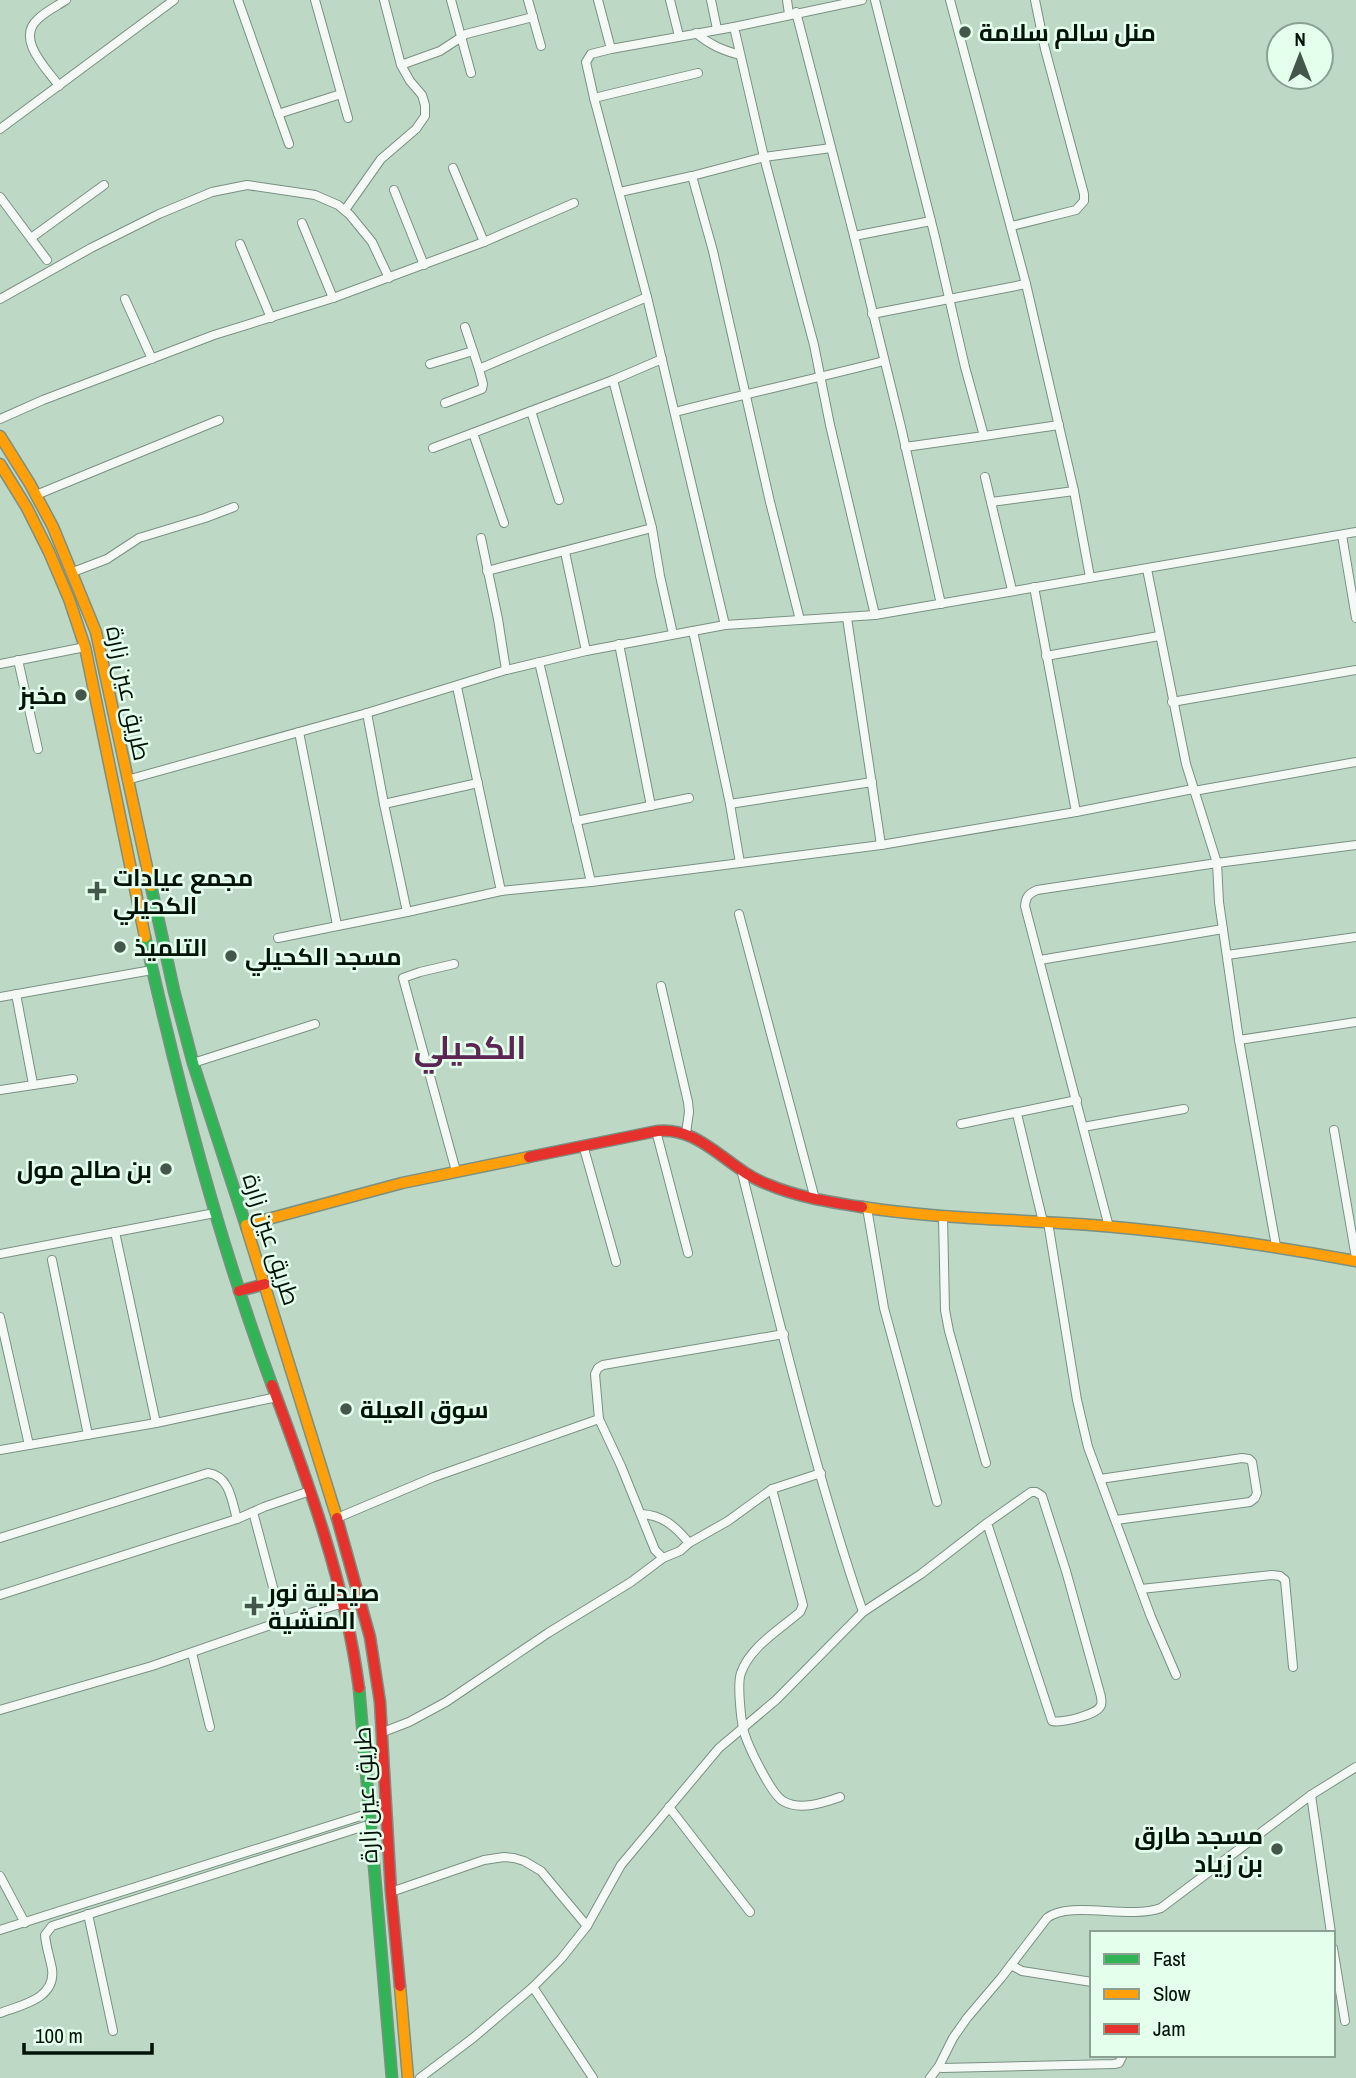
<svg xmlns="http://www.w3.org/2000/svg" width="1356" height="2078" font-family="'Archivo Narrow',Cairo,sans-serif">
	<style>
		.lines { fill: none; stroke-linecap: round; stroke-linejoin: round }
		.street-casing { stroke: #7a9082; stroke-width: 10 }
		.fast-casing { stroke: #7a9082; stroke-width: 13 }
		.slow-casing { stroke: #7a9082; stroke-width: 13 }
		.jam-casing { stroke: #7a9082; stroke-width: 13 }
		.street { stroke: #f5f9f6; stroke-width: 8 }
		.fast { stroke: #30b455; stroke-width: 10 }
		.slow { stroke: #ff9f0a; stroke-width: 10 }
		.jam { stroke: #e5322d; stroke-width: 10 }
		.poi-dot { fill: #43584a; stroke: #e5ffed; stroke-width: 2.5 }
		.labels { text-anchor: middle; dominant-baseline: central; stroke-width: 5; stroke-linejoin: round; paint-order: stroke }
		.poi-label { font-size: 24px; font-weight: bold; fill: #011207; stroke: #e5ffed; text-anchor: start }
		.street-label { font-size: 24px; fill: #011207; stroke: #e5ffed }
		.district-label { font-size: 32px; font-weight: bold; fill: #5c2652; stroke: #e5ffed }
	</style>
	<rect width="100%" height="100%" fill="#bdd9c6"/>
	<g class="lines">
		<g class="street-casing">
			<g id="street">
				<path d="M238 0 289 144"/>
				<path d="M315 0 348 118"/>
				<path d="M451 0 471 73"/>
				<path d="M528 0 541 46"/>
				<path d="M598 0 611 49"/>
				<path d="M670 0 679 36"/>
				<path d="M711 0 717 29"/>
				<path d="M787 0 789 14"/>
				<path d="M875 0 935 237 965 367 984 436 905 447"/>
				<path d="M950 0 1026 284 1074 491 1090 577"/>
				<path d="M796 12 854 236 901 427 941 604"/>
				<path d="M734 27 764 157 814 345 830 425 875 615"/>
				<path d="M696 33C710 45 722 50 740 55"/>
				<path d="M401 65 440 51 466 34 533 17"/>
				<path d="M59 86C47 69 15 39 38 19 46 11 57 6 66 0"/>
				<path d="M594 98 698 73"/>
				<path d="M278 114 341 94"/>
				<path d="M0 129 174 0"/>
				<path d="M453 168 484 242"/>
				<path d="M394 190 424 265"/>
				<path d="M620 192 692 176"/>
				<path d="M0 197 47 260"/>
				<path d="M345 210 381 159 416 129 425 116V105L422 95 410 81 401 65 384 0"/>
				<path d="M302 223 333 298"/>
				<path d="M1012 226 1076 210 1084 201V194L1045 49 1035 0"/>
				<path d="M854 236 931 221"/>
				<path d="M31 238 104 185"/>
				<path d="M240 244 271 318"/>
				<path d="M0 299 91 248 159 214 212 192 247 185 315 195 338 205 350 215 372 242 389 278"/>
				<path d="M125 299 152 359"/>
				<path d="M872 314 1026 284"/>
				<path d="M465 327 479 369 647 297"/>
				<path d="M430 364 473 351"/>
				<path d="M613 380 662 359"/>
				<path d="M445 403 482 389 483 384 479 369"/>
				<path d="M531 411 559 500"/>
				<path d="M675 412C744 394 814 379 884 361"/>
				<path d="M0 419 43 400 214 335 333 298 484 242 574 203"/>
				<path d="M473 433 504 523"/>
				<path d="M984 436 1059 425"/>
				<path d="M433 448 613 380 652 528 660 576 673 634"/>
				<path d="M985 477 1012 590"/>
				<path d="M36 495 219 420"/>
				<path d="M991 502 1074 491"/>
				<path d="M1342 535 1356 618"/>
				<path d="M481 538 498 619 506 670"/>
				<path d="M565 552 586 651"/>
				<path d="M1147 569 1186 764 1217 863 1219 902 1239 1040 1276 1246"/>
				<path d="M487 571 652 528"/>
				<path d="M73 572 107 559 139 538 205 518 234 507"/>
				<path d="M1034 587 1076 812"/>
				<path d="M847 618 881 845"/>
				<path d="M800 620 770 502 713 251 692 176 764 157 831 148"/>
				<path d="M725 625 647 297 594 98 586 62 591 54 611 49 734 27 862 0"/>
				<path d="M693 631 730 804 740 863"/>
				<path d="M619 644 651 806"/>
				<path d="M1046 656 1159 636"/>
				<path d="M18 660 38 749"/>
				<path d="M539 662 591 882"/>
				<path d="M0 664 85 647"/>
				<path d="M457 687 501 891"/>
				<path d="M1172 702 1356 670"/>
				<path d="M367 713 384 804 407 912 501 891 591 882 881 845 1076 812 1193 789"/>
				<path d="M299 732 337 925"/>
				<path d="M127 780 367 713 506 670 586 651 725 625 875 615 1356 532"/>
				<path d="M1194 791 1356 762"/>
				<path d="M384 804 478 783"/>
				<path d="M730 804 872 782"/>
				<path d="M576 821 689 798"/>
				<path d="M739 914 815 1199"/>
				<path d="M278 938 407 912"/>
				<path d="M1227 955 1356 937"/>
				<path d="M1040 960 1223 929"/>
				<path d="M454 964 420 972 403 978 456 1171"/>
				<path d="M661 986 688 1102 689 1112 686 1133"/>
				<path d="M16 994 33 1084"/>
				<path d="M0 997 152 970"/>
				<path d="M1239 1040 1356 1022"/>
				<path d="M193 1063 315 1024"/>
				<path d="M0 1090 73 1079"/>
				<path d="M1017 1114 1043 1222"/>
				<path d="M961 1124 1077 1100"/>
				<path d="M1083 1127 1184 1109"/>
				<path d="M1334 1130 1356 1258"/>
				<path d="M656 1131 688 1253"/>
				<path d="M583 1145 616 1262"/>
				<path d="M742 1173C779 1320 814 1469 863 1612"/>
				<path d="M867 1208 884 1308 937 1502"/>
				<path d="M943 1217 945 1310 949 1331 986 1463"/>
				<path d="M1048 1222 1077 1400 1088 1447 1151 1617 1176 1675"/>
				<path d="M1109 1227 1025 906C1026 897 1028 894 1037 890L1217 863 1356 845"/>
				<path d="M115 1232 156 1423"/>
				<path d="M0 1254 215 1213"/>
				<path d="M52 1260 88 1435"/>
				<path d="M0 1317 29 1445"/>
				<path d="M599 1419 595 1374 598 1368 603 1365 784 1334"/>
				<path d="M0 1450 156 1423 277 1397"/>
				<path d="M1100 1479 1242 1458 1249 1459 1252 1462 1257 1493 1255 1498 1250 1502 1116 1520"/>
				<path d="M772 1489 803 1605 800 1612C779 1630 750 1647 741 1673 737 1683 741 1721 744 1732 748 1746 771 1794 783 1801 800 1811 823 1803 840 1797"/>
				<path d="M253 1512 282 1621"/>
				<path d="M641 1514C663 1515 676 1527 689 1543"/>
				<path d="M337 1518 434 1477 599 1419 621 1466 655 1550 663 1558 631 1582 548 1633 446 1702 409 1722 383 1732"/>
				<path d="M0 1538 208 1473C230 1476 232 1502 237 1519"/>
				<path d="M663 1558 680 1551 689 1543 728 1521 772 1489 821 1473"/>
				<path d="M1141 1589 1272 1575 1280 1576 1285 1580 1293 1667"/>
				<path d="M0 1595 237 1519 264 1507 310 1491"/>
				<path d="M192 1653 210 1727"/>
				<path d="M0 1710 152 1666 282 1621 344 1603"/>
				<path d="M1311 1795 1331 1933"/>
				<path d="M669 1807 750 1912"/>
				<path d="M0 1876 25 1923"/>
				<path d="M391 1892 484 1860 504 1857 514 1858 524 1861 541 1871 587 1926"/>
				<path d="M88 1914 113 2031"/>
				<path d="M0 1930 370 1813"/>
				<path d="M1333 1948 1345 2021"/>
				<path d="M1011 1965 1022 1971 1092 1982"/>
				<path d="M533 1987 593 2078"/>
				<path d="M0 2013C21 2005 56 1999 52 1969 50 1958 46 1947 45 1935L52 1926 371 1824"/>
				<path d="M942 2068 1114 2064 1119 2063 1123 2055"/>
				<path d="M420 2078 473 2038 533 1987 561 1959 587 1926 621 1865 719 1748 776 1700 863 1612 921 1574 987 1523 1031 1492H1036L1042 1496 1066 1571 1100 1693C1101 1695 1102 1703 1101 1705 1098 1715 1062 1723 1052 1721L987 1523"/>
				<path d="M930 2078 939 2066 953 2038 967 2018 1001 1978 1047 1918C1071 1900 1128 1920 1161 1908L1311 1795 1356 1767"/>
			</g>
		</g>
		<g class="fast-casing">
			<g id="fast">
				<path d="M151 886 174 991 193 1063 247 1229"/>
				<path d="M145 937C179 1088 218 1239 272 1385"/>
				<path d="M359 1688 392 2078"/>
			</g>
		</g>
		<g class="slow-casing">
			<g id="slow">
				<path d="M0 436 30 484 53 527 96 632 151 886"/>
				<path d="M0 464 27 508 49 552 69 599 85 647 145 937"/>
				<path d="M862 1207C938 1219 1015 1219 1091 1225 1180 1232 1268 1245 1356 1261"/>
				<path d="M246 1225 402 1183 529 1157"/>
				<path d="M247 1229 337 1518"/>
				<path d="M400 1986 408 2078"/>
			</g>
		</g>
		<g class="jam-casing">
			<g id="jam">
				<path d="M529 1157 652 1132C700 1123 725 1168 767 1184 797 1197 830 1202 862 1207"/>
				<path d="M239 1291 265 1284"/>
				<path d="M272 1385C309 1484 345 1583 359 1688"/>
				<path d="M337 1518 370 1637 380 1702 391 1892 400 1986"/>
			</g>
		</g>
		<use href="#street" class="street"/>
		<use href="#fast" class="fast"/>
		<use href="#slow" class="slow"/>
		<use href="#jam" class="jam"/>
	</g>
	<g class="poi-dot">
		<circle cx="965" cy="32" r="7"/>
		<circle cx="81" cy="695" r="7"/>
		<path d="M93.5 880.5h7v7h7v7h-7v7h-7v-7h-7v-7h7z"/>
		<circle cx="120" cy="947" r="7"/>
		<circle cx="231" cy="956" r="7"/>
		<circle cx="166" cy="1169" r="7"/>
		<circle cx="346" cy="1409" r="7"/>
		<path d="M250.5 1595.5h7v7h7v7h-7v7h-7v-7h-7v-7h7z"/>
		<circle cx="1277" cy="1849" r="7"/>
	</g>
	<g class="labels">
		<g class="poi-label">
			<text x="979" y="32">منل سالم سلامة</text>
			<text x="67" y="695" text-anchor="end">مخبز</text>
			<text x="113" y="877">مجمع عيادات<tspan x="113" dy="28">الكحيلي</tspan></text>
			<text x="134" y="947">التلميذ</text>
			<text x="245" y="956">مسجد الكحيلي</text>
			<text x="152" y="1169" text-anchor="end">بن صالح مول</text>
			<text x="360" y="1409">سوق العيلة</text>
			<text x="268" y="1592">صيدلية نور<tspan x="268" dy="28">المنشية</tspan></text>
			<text x="1263" y="1835" text-anchor="end">مسجد طارق<tspan x="1263" dy="28">بن زياد</tspan></text>
		</g>
		<g class="street-label">
			<text transform="translate(129 693) rotate(78)">طريق عين زارة</text>
			<text transform="translate(272 1239) rotate(72)">طريق عين زارة</text>
			<text transform="translate(365 1795) rotate(-93)">طريق عين زارة</text>
		</g>
		<g class="district-label">
			<text x="470" y="1047">الكحيلي</text>
		</g>
	</g>
	<rect x="1090" y="1931" width="245" height="126" fill="#e5ffed" stroke="#8aa091" stroke-width="2"/>
	<rect x="1104" y="1954" width="35" height="10" fill="#30b455" stroke="#8aa091" stroke-width="2"/>
	<text x="1153" y="1966" font-size="21" fill="#011207">Fast</text>
	<rect x="1104" y="1989" width="35" height="10" fill="#ff9f0a" stroke="#8aa091" stroke-width="2"/>
	<text x="1153" y="2001" font-size="21" fill="#011207">Slow</text>
	<rect x="1104" y="2024" width="35" height="10" fill="#e5322d" stroke="#8aa091" stroke-width="2"/>
	<text x="1153" y="2036" font-size="21" fill="#011207">Jam</text>
	<g transform="translate(1300 56)"><circle r="33" fill="#e5ffed" stroke="#8aa091" stroke-width="2"/>
	<path d="M0-5L12 26L0 18L-12 26Z" fill="#43584a"/>
	<text y="-10" font-size="19" font-weight="bold" text-anchor="middle" fill="#011207">N</text>
	</g>
	<path d="M24 2043v10h128v-10" fill="none" stroke="#011207" stroke-width="3.5"/>
	<text x="35" y="2043" font-size="21" fill="#011207" stroke="#e5ffed" stroke-width="5" paint-order="stroke">100 m</text>
</svg>
